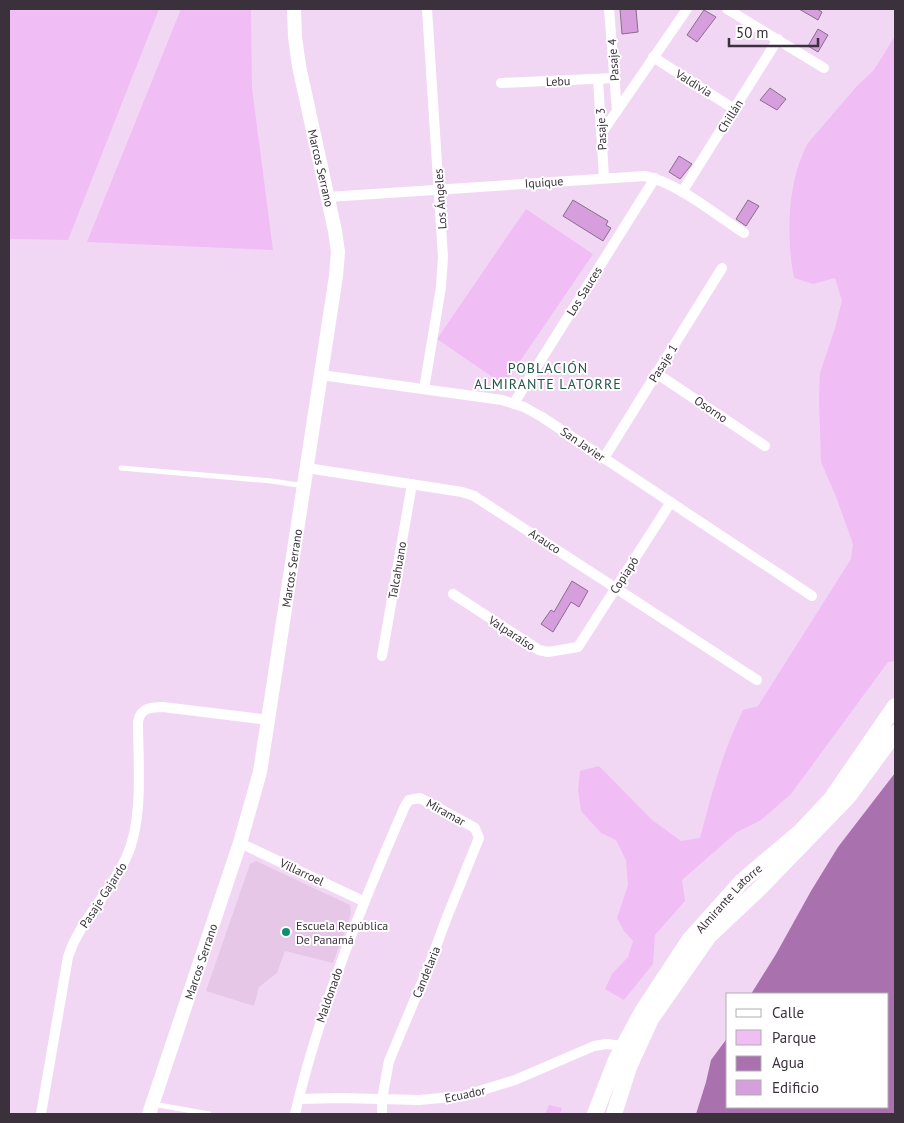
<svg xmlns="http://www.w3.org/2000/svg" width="904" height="1123" font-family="'PT Sans',sans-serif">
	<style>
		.built { fill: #e6c7e8 }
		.green { fill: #f0bdf5 }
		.water { fill: #a972af }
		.building { fill: #d79edd; stroke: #866f88 }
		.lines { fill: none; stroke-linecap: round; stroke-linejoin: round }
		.service { stroke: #fff; stroke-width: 5 }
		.minor { stroke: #fff; stroke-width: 10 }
		.tertiary { stroke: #fff; stroke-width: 14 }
		.primary { stroke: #fff; stroke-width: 16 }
		.poi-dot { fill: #0e8e74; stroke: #fff; stroke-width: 2 }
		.labels { text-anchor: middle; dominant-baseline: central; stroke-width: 4; stroke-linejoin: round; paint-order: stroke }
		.street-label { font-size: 12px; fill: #3b313c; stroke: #fff }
		.poi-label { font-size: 12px; fill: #3b313c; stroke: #fff; text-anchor: start }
		.neighbourhood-label { font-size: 14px; letter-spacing: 1px; fill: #215547; stroke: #fff }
	</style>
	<rect width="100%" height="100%" fill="#f2d7f4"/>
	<path class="built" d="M256 861 350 905 351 914 333 963 285 951 277 973 259 987 254 1006 206 991 250 864Z"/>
	<g class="green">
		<path d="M9 9H159L68 240 9 239Z"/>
		<path d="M181 9H251L252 88 273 250 87 242Z"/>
		<path d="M895 36V661L888 662 791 794 761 820 737 832 682 880 685 901 655 935 653 964 624 1000 605 989 612 974 628 957 633 941 624 931 617 918 628 885 626 860 616 840 601 833 581 811 578 790 580 771 599 766 652 820 681 841 700 838C712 793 722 753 743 710L758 706 851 559 853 544 837 499 821 462 819 400 820 373 835 328 842 301 835 278 813 284 794 278C786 236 787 181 808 143L857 86 874 70Z"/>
		<path d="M526 209 593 254 504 385 437 339Z"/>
		<path d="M549 1105 562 1108 560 1114H545Z"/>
	</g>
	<path class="water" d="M895 773V1114H696L706 1082 711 1060 728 1037V1107H888V994H751L776 954 811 891 838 847Z"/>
	<g class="building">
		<path d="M620 9H636L638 32 622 34Z"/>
		<path d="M799 9H817L822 12 818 20Z"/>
		<path d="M704 10 716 17 697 42 687 35Z"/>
		<path d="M818 29 828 35 818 52 808 46Z"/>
		<path d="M770 88 786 99 777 110 760 100Z"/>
		<path d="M679 156 692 164 680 179 669 172Z"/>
		<path d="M573 200 608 221 606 225 611 228 603 241 563 216Z"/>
		<path d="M748 200 759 206 746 226 736 219Z"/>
		<path d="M572 581 588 591 579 607 571 602 553 632 541 624 551 610 554 612Z"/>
	</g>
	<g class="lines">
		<g class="service">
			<path d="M121 468 272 481 304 486"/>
			<path d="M153 1104 209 1114"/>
		</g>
		<g class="minor">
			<path d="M609 9 617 111"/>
			<path d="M727 9 824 68"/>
			<path d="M653 57 734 109"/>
			<path d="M598 79 604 178"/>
			<path d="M501 83 615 78"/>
			<path d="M601 134 687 9"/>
			<path d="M682 192 778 39"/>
			<path d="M328 197 645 176C676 182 716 215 744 233"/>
			<path d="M656 373 765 446"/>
			<path d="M321 375 502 400 524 407 542 417 812 596"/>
			<path d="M424 389 441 287 443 257 427 9"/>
			<path d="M514 403 655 178"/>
			<path d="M604 458 722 268"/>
			<path d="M307 468 462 492 474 496 757 680"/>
			<path d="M453 594 539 650 548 652 578 647 671 502"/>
			<path d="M382 656 412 484"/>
			<path d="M240 843 363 901"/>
			<path d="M299 1099 340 1098 419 1100 463 1096 515 1080 594 1046 606 1044 623 1046"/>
			<path d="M41 1114 68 957C80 920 110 893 126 858 144 820 138 764 138 722 140 708 151 707 163 707L269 720"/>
			<path d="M295 1114C320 1007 361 907 405 806L409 800 420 798 475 828 479 838 447 917 428 968 389 1061 382 1099V1114"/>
		</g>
		<path class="tertiary" id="s1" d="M149 1114 240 843 260 772 336 276 338 252 335 231 299 66 295 37 294 9"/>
		<g class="primary">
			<path id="s2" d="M595 1114 616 1060 642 1012 690 939 742 881 801 831 831 799 895 706"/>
			<path d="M614 1114 629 1067 651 1019 709 936 761 887 848 797 895 733"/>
		</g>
	</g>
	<circle class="poi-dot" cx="286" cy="932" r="5"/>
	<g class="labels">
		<g class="street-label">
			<text transform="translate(613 60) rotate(-94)">Pasaje 4</text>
			<text transform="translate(558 81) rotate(-2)">Lebu</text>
			<text transform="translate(694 83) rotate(32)">Valdivia</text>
			<text transform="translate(730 116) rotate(-58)">Chillán</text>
			<text transform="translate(601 129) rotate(-93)">Pasaje 3</text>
			<text transform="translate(321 168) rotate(77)">Marcos Serrano</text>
			<text transform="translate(544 182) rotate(-4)">Iquique</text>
			<text transform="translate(440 199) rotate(-94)">Los Ángeles</text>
			<text transform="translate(584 291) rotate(-58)">Los Sauces</text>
			<text transform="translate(663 363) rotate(-58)">Pasaje 1</text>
			<text transform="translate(711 409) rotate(34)">Osorno</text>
			<text transform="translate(583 444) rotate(34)">San Javier</text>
			<text transform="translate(545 541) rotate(33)">Arauco</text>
			<text stroke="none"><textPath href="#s1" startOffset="566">Marcos Serrano</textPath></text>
			<text transform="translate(397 570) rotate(-80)">Talcahuano</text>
			<text transform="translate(624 575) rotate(-57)">Copiapó</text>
			<text transform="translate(512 633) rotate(33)">Valparaíso</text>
			<text transform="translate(446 812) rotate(29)">Miramar</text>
			<text transform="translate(302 872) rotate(25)">Villarroel</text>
			<text transform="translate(103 895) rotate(-57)">Pasaje Gajardo</text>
			<text stroke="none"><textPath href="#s2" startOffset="256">Almirante Latorre</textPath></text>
			<text stroke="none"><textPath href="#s1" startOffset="161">Marcos Serrano</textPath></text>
			<text transform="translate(426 972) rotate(-68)">Candelaria</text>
			<text transform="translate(329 995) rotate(-71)">Maldonado</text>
			<text transform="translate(465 1094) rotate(-12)">Ecuador</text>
		</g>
		<g class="poi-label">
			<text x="296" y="925">Escuela República<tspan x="296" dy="14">De Panamá</tspan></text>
		</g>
		<g class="neighbourhood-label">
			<text x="548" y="368">POBLACIÓN<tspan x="548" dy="16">ALMIRANTE LATORRE</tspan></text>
		</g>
	</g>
	<rect width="904" height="1123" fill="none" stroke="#3b313c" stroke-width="20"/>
	<rect x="726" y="993" width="162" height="115" fill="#ffffff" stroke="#b1adb1"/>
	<rect x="736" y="1009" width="25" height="8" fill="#ffffff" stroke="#b1adb1"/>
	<text x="772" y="1018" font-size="15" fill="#3b313c">Calle</text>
	<rect x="736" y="1030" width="25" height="15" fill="#f0bdf5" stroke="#b1adb1"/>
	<text x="772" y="1043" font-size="15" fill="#3b313c">Parque</text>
	<rect x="736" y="1056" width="25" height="15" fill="#a972af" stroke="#b1adb1"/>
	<text x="772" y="1068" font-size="15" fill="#3b313c">Agua</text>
	<rect x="736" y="1080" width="25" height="15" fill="#d79edd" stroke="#b1adb1"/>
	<text x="772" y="1093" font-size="15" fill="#3b313c">Edificio</text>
	<path d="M729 38v8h89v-8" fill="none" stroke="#3b313c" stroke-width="2.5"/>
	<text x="736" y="38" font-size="15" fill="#3b313c" stroke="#ffffff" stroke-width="4" paint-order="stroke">50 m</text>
</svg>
